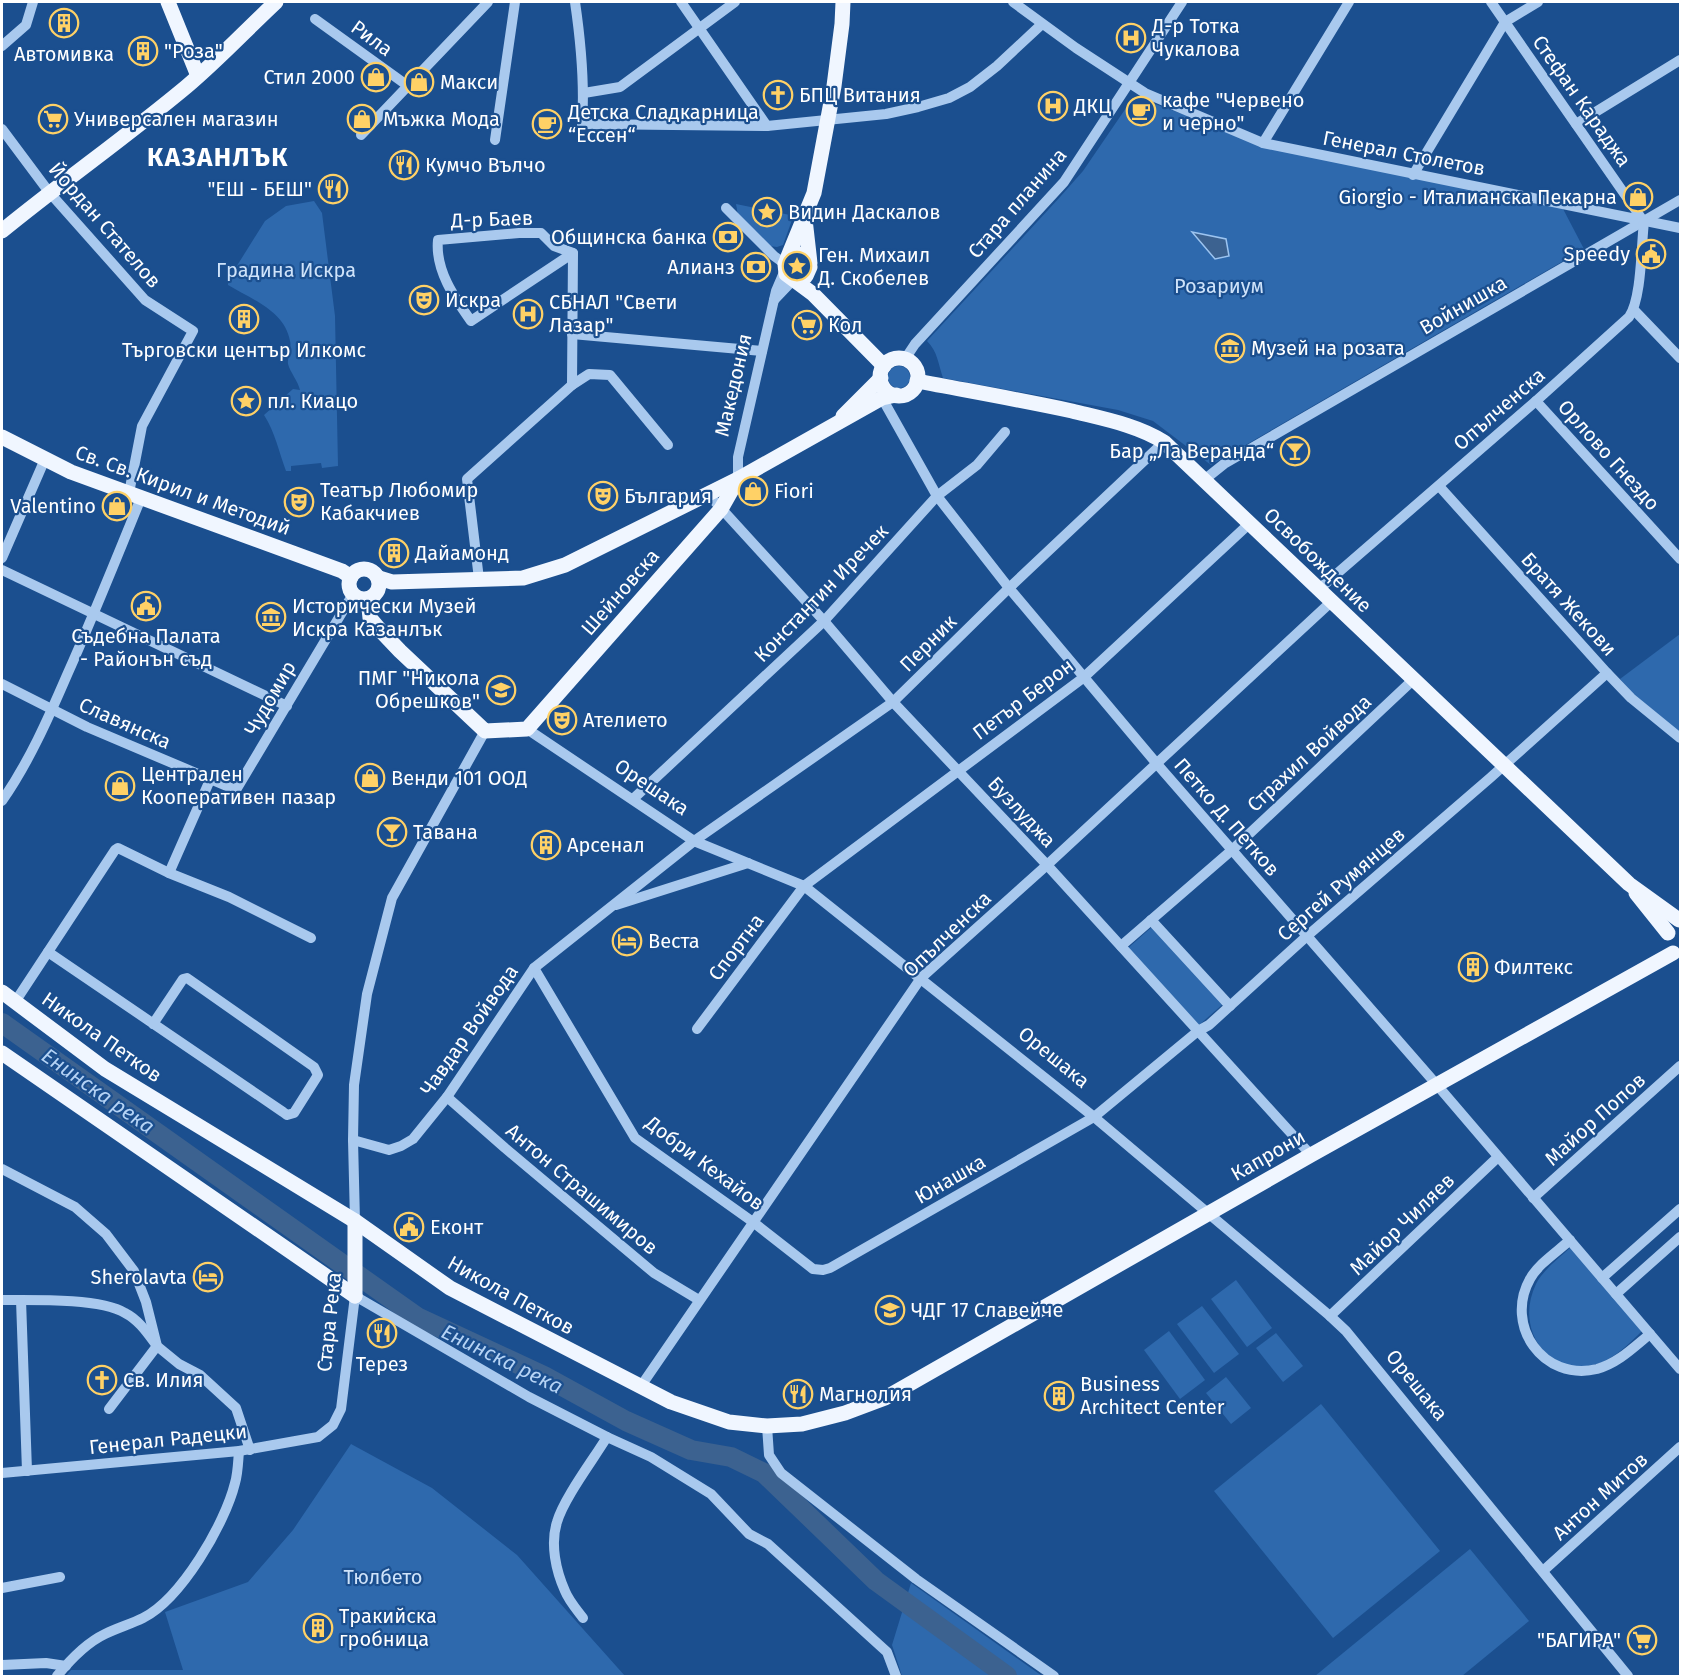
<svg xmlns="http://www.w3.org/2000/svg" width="1682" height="1678" font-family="'Fira Sans',sans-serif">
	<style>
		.green { fill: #2e69ad }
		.water { fill: #3c6290; stroke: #9cc4f0; stroke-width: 1.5 }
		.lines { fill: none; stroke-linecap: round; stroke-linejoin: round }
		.river { stroke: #3c6290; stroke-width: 20 }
		.minor { stroke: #a9c9ee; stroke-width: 10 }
		.major { stroke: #f0f6ff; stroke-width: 15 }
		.labels { text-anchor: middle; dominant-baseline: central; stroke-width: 4.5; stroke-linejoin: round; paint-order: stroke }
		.poi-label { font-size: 20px; fill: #fff; stroke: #1b4f8f; text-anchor: start }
		.street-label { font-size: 20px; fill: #fff; stroke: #1b4f8f }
		.park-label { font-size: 20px; fill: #cfe3fa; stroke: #1b4f8f }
		.water-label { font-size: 21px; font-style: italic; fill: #b5d3f5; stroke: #1b4f8f }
		.district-label { font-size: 26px; font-weight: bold; letter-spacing: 1.5px; fill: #fff; stroke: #1b4f8f }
	</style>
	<rect width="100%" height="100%" fill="#1b4f8f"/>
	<g class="green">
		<path d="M1141 99 1263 143 1561 205 1584 249 1211 465 1153 421 1118 410 943 378C938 364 938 352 927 341L1060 197 1083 171 1126 108Z"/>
		<path d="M314 201 322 213 335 316 338 466 322 468 321 463 291 466V471H286C279 452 275 432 264 415L293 389 300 390C298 381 290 372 288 364 287 357 292 348 290 341 285 311 251 299 228 285V280L265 221 286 206Z"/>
		<path d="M736 204 790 215 792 220 783 245 777 247 769 246 738 215Z"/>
		<circle cx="899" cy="377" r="11"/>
		<path d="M1680 634V732L1634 695 1620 679Z"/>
		<path d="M1153 926 1223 1004 1198 1026 1127 949Z"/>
		<path d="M1571 1247 1642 1331C1629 1344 1612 1361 1593 1365 1545 1375 1515 1327 1536 1284 1543 1270 1559 1258 1571 1247Z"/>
		<path d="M1236 1280 1272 1328 1247 1347 1211 1299Z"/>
		<path d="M1202 1306 1239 1354 1214 1373 1177 1324Z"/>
		<path d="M1169 1331 1205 1380 1180 1399 1144 1350Z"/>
		<path d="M1276 1333 1303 1366 1283 1382 1256 1348Z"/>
		<path d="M1226 1377 1251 1408 1231 1424 1206 1393Z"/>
		<path d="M1321 1404 1440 1551 1333 1638 1214 1491Z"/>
		<path d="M351 1444 432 1488 517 1555 625 1676H66L71 1670H183L165 1612 248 1582 293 1530Z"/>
		<path d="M1470 1549 1529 1621 1462 1676H1315Z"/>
		<path d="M911 1583 1042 1676H1043H902L892 1645Z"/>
	</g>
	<path class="water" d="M1192 232 1226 239 1229 256 1215 259Z"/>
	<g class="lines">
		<path class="river" d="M2 1023 417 1317 544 1376 626 1421 691 1450 731 1457 764 1473 876 1581 1007 1676"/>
		<g class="minor">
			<path d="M575 2C581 43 585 82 582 124L767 126 886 114 918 107 949 98 970 87 997 66 1042 24"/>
			<path d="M681 2 767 126"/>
			<path d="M1013 2 1076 48 1145 93 1263 143 1680 228"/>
			<path d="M1491 2 1644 222"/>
			<path d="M315 19 408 86"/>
			<path d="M2 46 26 25 33 2"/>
			<path d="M584 93 620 87 735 2"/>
			<path d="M1576 124 1680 60"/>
			<path d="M2 129 49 192 145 300 193 331 142 426 129 493"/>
			<path d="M361 135 488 2"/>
			<path d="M495 140 515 2"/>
			<path d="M1263 143 1349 2"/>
			<path d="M1413 175 1505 22 1538 2"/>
			<path d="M726 208 774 256 785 264"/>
			<path d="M519 233H541L554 246 573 253 471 321C454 297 435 270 438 240Z"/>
			<path d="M774 300 794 279"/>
			<path d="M1634 310 1680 358"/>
			<path d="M572 334 762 351"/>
			<path d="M905 359 915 344 1064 182 1182 2"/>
			<path d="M572 385 589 374 610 375 668 445"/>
			<path d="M882 398 937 496 1009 588 1157 764 1437 1085 1680 1369"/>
			<path d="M1536 401 1680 559"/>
			<path d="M738 479V457L776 291 785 270"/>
			<path d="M1204 480 1224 464 1680 200"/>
			<path d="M1439 486 1607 673 1631 698 1680 738"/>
			<path d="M708 494 824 621 893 702 1047 865 1311 1155"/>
			<path d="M2 558 45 459"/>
			<path d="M2 570 287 706"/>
			<path d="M479 579 467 479 572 385 573 253"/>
			<path d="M1318 590 1536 401 1629 317C1642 298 1641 246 1644 222"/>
			<path d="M2 684 87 727 236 790 353 594"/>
			<path d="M527 729 694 841 804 886 1094 1117 1330 1316 1346 1331 1628 1676"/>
			<path d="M633 799 824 621 937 496 977 465 1005 432"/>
			<path d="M2 801C29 762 48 719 67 675 93 617 117 557 141 498"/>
			<path d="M169 873 210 780"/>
			<path d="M616 905 748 863"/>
			<path d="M1151 920 1230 1006"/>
			<path d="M1121 946 1232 850 1414 679"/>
			<path d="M48 952 283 1112 287 1115 294 1113 318 1075 314 1067 187 978 183 979 153 1024"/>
			<path d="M534 968 635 1138 753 1222 813 1269 823 1270 830 1268 1094 1117 1198 1031 1209 1025 1307 936 1490 778 1607 673"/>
			<path d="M15 1002 115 850 118 848 169 873 229 897 311 938"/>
			<path d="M697 1029 804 886 1083 678 1250 523"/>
			<path d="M447 1097 505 1148 654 1273 699 1300"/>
			<path d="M353 1140 389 1150 401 1146 413 1139 447 1097 534 968 694 841 893 702 1009 588 1164 442"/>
			<path d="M2 1169 75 1207 106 1234 134 1271 146 1302 157 1346 179 1364 200 1375 236 1408 250 1450"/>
			<path d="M1533 1198 1680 1066"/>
			<path d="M355 1221 353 1140 354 1085 367 994 392 898 485 731"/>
			<path d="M1570 1240C1557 1252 1538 1264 1530 1279 1504 1325 1543 1382 1597 1369 1618 1363 1633 1348 1650 1334"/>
			<path d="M1602 1278 1680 1209"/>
			<path d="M1616 1294 1680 1237"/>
			<path d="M2 1300C32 1300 100 1298 125 1313 139 1320 148 1334 157 1346L109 1409"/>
			<path d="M21 1300 27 1471"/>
			<path d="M1330 1316 1498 1157"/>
			<path d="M641 1386 921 978 1047 865 1331 602"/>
			<path d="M767 1426 769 1455 781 1473 916 1579 1054 1676"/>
			<path d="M2 1473 239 1451 318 1437 333 1425 341 1409 355 1296 529 1397 607 1437 651 1457 711 1494 749 1534 768 1544 887 1652 896 1676"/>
			<path d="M1543 1571 1680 1447"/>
			<path d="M2 1588 60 1577"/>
			<path d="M583 1618C577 1610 569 1601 565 1591 556 1571 550 1544 557 1522 564 1498 593 1460 607 1437"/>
			<path d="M2 1665 46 1663 66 1666"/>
			<path d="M57 1676C70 1660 86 1643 105 1634 117 1628 131 1624 143 1618 181 1599 225 1524 235 1483 238 1473 238 1462 239 1451"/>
		</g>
		<g class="major">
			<path d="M168 2 198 76"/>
			<path d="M805 219 810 263"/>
			<path d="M2 231C62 182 126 137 186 87 218 60 246 30 276 2"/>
			<path d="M787 259 814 193 834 86 842 24 843 2"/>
			<path d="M797 279 806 276 810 267 805 256 798 254 790 256 785 264 786 274 813 294 884 366"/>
			<circle cx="899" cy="377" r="19"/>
			<path d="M917 381C969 391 1021 400 1072 411 1104 419 1137 425 1164 442L1629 884 1679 920"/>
			<path d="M843 416 881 378"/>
			<path d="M2 437 71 472 342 571 351 577"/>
			<circle cx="364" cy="584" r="15"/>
			<path d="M379 578 392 582 523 578 565 565 738 479 882 398 896 395"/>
			<path d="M368 599 370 618 381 631 400 651 485 731 527 729 721 509 738 479"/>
			<path d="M1636 893 1668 933"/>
			<path d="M2 992 105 1069 355 1221 450 1288 671 1402 729 1422 767 1426 802 1424 845 1413 885 1398 1311 1155 1673 953"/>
			<path d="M2 1053 355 1296"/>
			<path d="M355 1296V1221"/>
		</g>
	</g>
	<defs>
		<g id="building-ring" transform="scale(1.5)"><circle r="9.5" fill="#1b4f8f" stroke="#ffd166" stroke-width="1.5"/><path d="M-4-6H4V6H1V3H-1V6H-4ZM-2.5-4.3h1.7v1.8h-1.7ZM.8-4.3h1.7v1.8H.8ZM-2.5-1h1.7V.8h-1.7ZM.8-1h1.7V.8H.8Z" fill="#ffd166"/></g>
		<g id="hospital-ring" transform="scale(1.5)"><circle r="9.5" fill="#1b4f8f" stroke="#ffd166" stroke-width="1.5"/><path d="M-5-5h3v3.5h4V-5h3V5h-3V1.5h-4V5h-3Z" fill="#ffd166"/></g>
		<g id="shop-ring" transform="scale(1.5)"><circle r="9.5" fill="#1b4f8f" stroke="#ffd166" stroke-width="1.5"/><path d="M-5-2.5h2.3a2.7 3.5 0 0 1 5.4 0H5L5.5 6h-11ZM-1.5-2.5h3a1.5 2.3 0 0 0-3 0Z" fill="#ffd166"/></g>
		<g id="church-ring" transform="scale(1.5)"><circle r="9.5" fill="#1b4f8f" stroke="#ffd166" stroke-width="1.5"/><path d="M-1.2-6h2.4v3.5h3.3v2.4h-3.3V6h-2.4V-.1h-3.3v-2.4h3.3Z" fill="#ffd166"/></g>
		<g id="cafe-ring" transform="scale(1.5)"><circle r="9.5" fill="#1b4f8f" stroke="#ffd166" stroke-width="1.5"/><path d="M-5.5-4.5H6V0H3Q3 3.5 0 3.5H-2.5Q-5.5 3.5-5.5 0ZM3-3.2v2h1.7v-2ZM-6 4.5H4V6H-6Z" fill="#ffd166"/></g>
		<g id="supermarket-ring" transform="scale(1.5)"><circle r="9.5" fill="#1b4f8f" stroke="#ffd166" stroke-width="1.5"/><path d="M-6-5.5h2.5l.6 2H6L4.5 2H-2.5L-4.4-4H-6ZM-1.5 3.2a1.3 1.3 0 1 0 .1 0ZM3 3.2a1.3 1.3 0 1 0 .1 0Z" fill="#ffd166"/></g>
		<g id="restaurant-ring" transform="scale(1.5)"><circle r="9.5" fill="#1b4f8f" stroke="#ffd166" stroke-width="1.5"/><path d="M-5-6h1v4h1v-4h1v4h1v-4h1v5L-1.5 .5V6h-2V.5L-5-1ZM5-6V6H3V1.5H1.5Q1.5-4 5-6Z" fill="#ffd166"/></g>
		<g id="sight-ring" transform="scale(1.5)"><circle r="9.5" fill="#1b4f8f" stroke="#ffd166" stroke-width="1.5"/><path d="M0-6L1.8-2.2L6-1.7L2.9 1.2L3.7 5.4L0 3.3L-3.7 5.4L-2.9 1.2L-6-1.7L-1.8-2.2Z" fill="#ffd166"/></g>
		<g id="bank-ring" transform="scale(1.5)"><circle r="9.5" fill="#1b4f8f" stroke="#ffd166" stroke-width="1.5"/><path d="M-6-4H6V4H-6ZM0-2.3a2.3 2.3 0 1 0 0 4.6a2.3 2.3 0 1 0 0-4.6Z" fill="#ffd166"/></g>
		<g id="civic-ring" transform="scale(1.5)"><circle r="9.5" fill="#1b4f8f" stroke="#ffd166" stroke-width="1.5"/><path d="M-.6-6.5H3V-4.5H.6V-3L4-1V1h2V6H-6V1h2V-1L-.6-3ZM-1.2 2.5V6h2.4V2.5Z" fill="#ffd166"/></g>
		<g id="theatre-ring" transform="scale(1.5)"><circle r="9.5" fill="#1b4f8f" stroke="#ffd166" stroke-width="1.5"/><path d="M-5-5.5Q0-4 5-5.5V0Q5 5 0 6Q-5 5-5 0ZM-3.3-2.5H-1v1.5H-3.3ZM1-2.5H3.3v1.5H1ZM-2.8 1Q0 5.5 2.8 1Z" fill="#ffd166"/></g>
		<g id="museum-ring" transform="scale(1.5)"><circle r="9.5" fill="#1b4f8f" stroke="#ffd166" stroke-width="1.5"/><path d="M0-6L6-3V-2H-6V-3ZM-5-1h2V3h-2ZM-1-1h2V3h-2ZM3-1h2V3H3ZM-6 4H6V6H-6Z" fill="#ffd166"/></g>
		<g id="bar-ring" transform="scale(1.5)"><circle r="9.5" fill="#1b4f8f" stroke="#ffd166" stroke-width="1.5"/><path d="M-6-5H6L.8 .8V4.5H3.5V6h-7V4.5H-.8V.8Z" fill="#ffd166"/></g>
		<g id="school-ring" transform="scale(1.5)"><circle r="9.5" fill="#1b4f8f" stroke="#ffd166" stroke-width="1.5"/><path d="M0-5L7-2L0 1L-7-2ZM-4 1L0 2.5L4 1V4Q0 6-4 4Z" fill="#ffd166"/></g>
		<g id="hotel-ring" transform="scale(1.5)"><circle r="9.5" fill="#1b4f8f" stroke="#ffd166" stroke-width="1.5"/><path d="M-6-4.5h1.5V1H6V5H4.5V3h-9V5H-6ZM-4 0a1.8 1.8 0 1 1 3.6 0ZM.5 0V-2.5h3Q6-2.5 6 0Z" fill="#ffd166"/></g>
	</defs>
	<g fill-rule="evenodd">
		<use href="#building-ring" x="64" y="23"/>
		<use href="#hospital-ring" x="1131" y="38"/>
		<use href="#building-ring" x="143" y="51"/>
		<use href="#shop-ring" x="376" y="77"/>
		<use href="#shop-ring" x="419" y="82"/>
		<use href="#church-ring" x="778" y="95"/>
		<use href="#hospital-ring" x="1053" y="106"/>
		<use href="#cafe-ring" x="1141" y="111"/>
		<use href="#supermarket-ring" x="53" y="119"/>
		<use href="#shop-ring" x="362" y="119"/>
		<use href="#cafe-ring" x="547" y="124"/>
		<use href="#restaurant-ring" x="404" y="165"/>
		<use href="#restaurant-ring" x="333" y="189"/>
		<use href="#shop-ring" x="1638" y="197"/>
		<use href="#sight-ring" x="767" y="212"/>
		<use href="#bank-ring" x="728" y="237"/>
		<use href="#civic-ring" x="1651" y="254"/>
		<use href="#sight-ring" x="797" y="266"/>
		<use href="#bank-ring" x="756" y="267"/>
		<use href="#theatre-ring" x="424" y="300"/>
		<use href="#hospital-ring" x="528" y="314"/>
		<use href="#building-ring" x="244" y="319"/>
		<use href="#supermarket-ring" x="807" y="325"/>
		<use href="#museum-ring" x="1230" y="348"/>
		<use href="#sight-ring" x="246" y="401"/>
		<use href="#bar-ring" x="1295" y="451"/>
		<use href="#shop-ring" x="753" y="491"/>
		<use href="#theatre-ring" x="603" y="496"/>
		<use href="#theatre-ring" x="299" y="502"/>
		<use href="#shop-ring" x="117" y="506"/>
		<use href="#building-ring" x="394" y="553"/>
		<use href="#civic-ring" x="146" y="606"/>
		<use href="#museum-ring" x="271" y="617"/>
		<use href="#school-ring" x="501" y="690"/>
		<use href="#theatre-ring" x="562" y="720"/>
		<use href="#shop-ring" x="370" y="778"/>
		<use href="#shop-ring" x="120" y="786"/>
		<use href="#bar-ring" x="392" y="832"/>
		<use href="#building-ring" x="546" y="845"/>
		<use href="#hotel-ring" x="627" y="941"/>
		<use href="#building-ring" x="1473" y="967"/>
		<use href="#civic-ring" x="409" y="1227"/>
		<use href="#hotel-ring" x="208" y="1277"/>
		<use href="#school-ring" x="890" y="1310"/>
		<use href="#restaurant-ring" x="382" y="1333"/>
		<use href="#church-ring" x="102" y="1380"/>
		<use href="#restaurant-ring" x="798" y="1394"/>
		<use href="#building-ring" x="1059" y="1396"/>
		<use href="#building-ring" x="318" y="1628"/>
		<use href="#supermarket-ring" x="1642" y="1640"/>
	</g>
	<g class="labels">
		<g class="poi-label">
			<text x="1152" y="26">Д-р Тотка<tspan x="1152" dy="23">Чукалова</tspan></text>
			<text x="164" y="51">"Роза"</text>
			<text x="64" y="54" text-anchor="middle">Автомивка</text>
			<text x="355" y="77" text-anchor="end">Стил 2000</text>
			<text x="440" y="82">Макси</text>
			<text x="799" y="95">БПЦ Витания</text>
			<text x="1162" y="100">кафе "Червено<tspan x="1162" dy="23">и черно"</tspan></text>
			<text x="1074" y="106">ДКЦ</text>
			<text x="568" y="112">Детска Сладкарница<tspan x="568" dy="23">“Ессен“</tspan></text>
			<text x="74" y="119">Универсален магазин</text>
			<text x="383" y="119">Мъжка Мода</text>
			<text x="425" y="165">Кумчо Вълчо</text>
			<text x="312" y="189" text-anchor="end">"ЕШ - БЕШ"</text>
			<text x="1617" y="197" text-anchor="end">Giorgio - Италианска Пекарна</text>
			<text x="788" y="212">Видин Даскалов</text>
			<text x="707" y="237" text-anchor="end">Общинска банка</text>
			<text x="1630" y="254" text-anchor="end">Speedy</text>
			<text x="818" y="255">Ген. Михаил<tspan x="818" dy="23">Д. Скобелев</tspan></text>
			<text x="735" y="267" text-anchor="end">Алианз</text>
			<text x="445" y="300">Искра</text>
			<text x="549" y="302">СБНАЛ "Свeти<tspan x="549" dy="23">Лазар"</tspan></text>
			<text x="828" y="325">Кол</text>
			<text x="1251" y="348">Музей на розата</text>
			<text x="244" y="350" text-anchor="middle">Търговски център Илкомс</text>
			<text x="267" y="401">пл. Киацо</text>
			<text x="1274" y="451" text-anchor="end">Бар „Ла Веранда“</text>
			<text x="320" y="490">Театър Любомир<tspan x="320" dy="23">Кабакчиев</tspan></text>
			<text x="774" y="491">Fiori</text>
			<text x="624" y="496">България</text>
			<text x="96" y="506" text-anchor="end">Valentino</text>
			<text x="415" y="553">Дайамонд</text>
			<text x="292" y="606">Исторически Музей<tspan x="292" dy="23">Искра Казанлък</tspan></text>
			<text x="146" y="636" text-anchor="middle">Съдебна Палата<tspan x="146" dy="23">- Районън съд</tspan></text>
			<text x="480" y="678" text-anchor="end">ПМГ "Никола<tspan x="480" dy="23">Обрешков"</tspan></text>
			<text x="583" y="720">Ателието</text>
			<text x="141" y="774">Централен<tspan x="141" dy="23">Кооперативен пазар</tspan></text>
			<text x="391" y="778">Венди 101 ООД</text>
			<text x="413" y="832">Тавана</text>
			<text x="567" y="845">Арсенал</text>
			<text x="648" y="941">Веста</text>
			<text x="1494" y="967">Филтекс</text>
			<text x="430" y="1227">Еконт</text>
			<text x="187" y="1277" text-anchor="end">Sherolavta</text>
			<text x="911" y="1310">ЧДГ 17 Славейче</text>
			<text x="382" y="1364" text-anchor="middle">Терез</text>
			<text x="123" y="1380">Св. Илия</text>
			<text x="1080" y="1384">Business<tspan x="1080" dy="23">Architect Center</tspan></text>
			<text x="819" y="1394">Магнолия</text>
			<text x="339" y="1616">Тракийска<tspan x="339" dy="23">гробница</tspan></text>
			<text x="1621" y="1640" text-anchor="end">"БАГИРА"</text>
		</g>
		<g class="street-label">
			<text transform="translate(372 38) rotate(36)">Рила</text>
			<text transform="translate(1582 101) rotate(55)">Стефан Караджа</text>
			<text transform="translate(1404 153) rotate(11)">Генерал Столетов</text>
			<text transform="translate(1017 203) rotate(-49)">Стара планина</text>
			<text transform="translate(492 219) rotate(-2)">Д-р Баев</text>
			<text transform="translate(105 225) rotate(49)">Йордан Стателов</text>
			<text transform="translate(1463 305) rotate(-30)">Войнишка</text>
			<text transform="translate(733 385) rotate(-77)">Македония</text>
			<text transform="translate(1499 409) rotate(-41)">Опълченска</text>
			<text transform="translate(1609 455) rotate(48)">Орлово Гнездо</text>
			<text transform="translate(183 490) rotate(20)">Св. Св. Кирил и Методий</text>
			<text transform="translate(1318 560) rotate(44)">Освобождение</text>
			<text transform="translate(620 592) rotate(-49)">Шейновска</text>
			<text transform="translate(821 593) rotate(-46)">Константин Иречек</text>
			<text transform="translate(1569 604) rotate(48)">Братя Жекови</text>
			<text transform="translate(928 643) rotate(-45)">Перник</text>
			<text transform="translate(270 698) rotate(-60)">Чудомир</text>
			<text transform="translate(1023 699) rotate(-37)">Петър Берон</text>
			<text transform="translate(125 723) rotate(24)">Славянска</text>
			<text transform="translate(1309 753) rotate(-43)">Страхил Войвода</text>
			<text transform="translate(652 787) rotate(34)">Орешака</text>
			<text transform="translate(1022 812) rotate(47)">Бузлуджа</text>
			<text transform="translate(1227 817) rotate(49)">Петко Д. Петков</text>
			<text transform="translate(1341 884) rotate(-41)">Сергей Румянцев</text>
			<text transform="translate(947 934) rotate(-44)">Опълченска</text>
			<text transform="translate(736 947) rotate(-53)">Спортна</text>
			<text transform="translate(469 1030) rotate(-55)">Чавдар Войвода</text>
			<text transform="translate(102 1037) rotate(35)">Никола Петков</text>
			<text transform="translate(1054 1057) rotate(39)">Орешака</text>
			<text transform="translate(1595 1119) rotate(-42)">Майор Попов</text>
			<text transform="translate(1268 1155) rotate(-30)">Капрони</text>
			<text transform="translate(705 1163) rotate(37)">Добри Кехайов</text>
			<text transform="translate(950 1179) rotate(-30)">Юнашка</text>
			<text transform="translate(582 1189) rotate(40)">Антон Страшимиров</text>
			<text transform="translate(1402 1224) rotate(-44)">Майор Чиляев</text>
			<text transform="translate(511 1295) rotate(29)">Никола Петков</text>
			<text transform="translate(329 1322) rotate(-84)">Стара Река</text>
			<text transform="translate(1417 1385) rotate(51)">Орешака</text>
			<text transform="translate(168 1439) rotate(-6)">Генерал Радецки</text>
			<text transform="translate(1600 1496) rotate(-42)">Антон Митов</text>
		</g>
		<g class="park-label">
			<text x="286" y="270">Градина Искра</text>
			<text x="1219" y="286">Розариум</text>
			<text x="383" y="1577">Тюлбето</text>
		</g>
		<g class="water-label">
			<text transform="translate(98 1091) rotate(35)">Енинска река</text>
			<text transform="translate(502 1359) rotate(26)">Енинска река</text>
		</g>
		<g class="district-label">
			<text x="218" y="157">КАЗАНЛЪК</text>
		</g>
	</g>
	<rect width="1682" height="1678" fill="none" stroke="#ffffff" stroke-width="6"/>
</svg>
